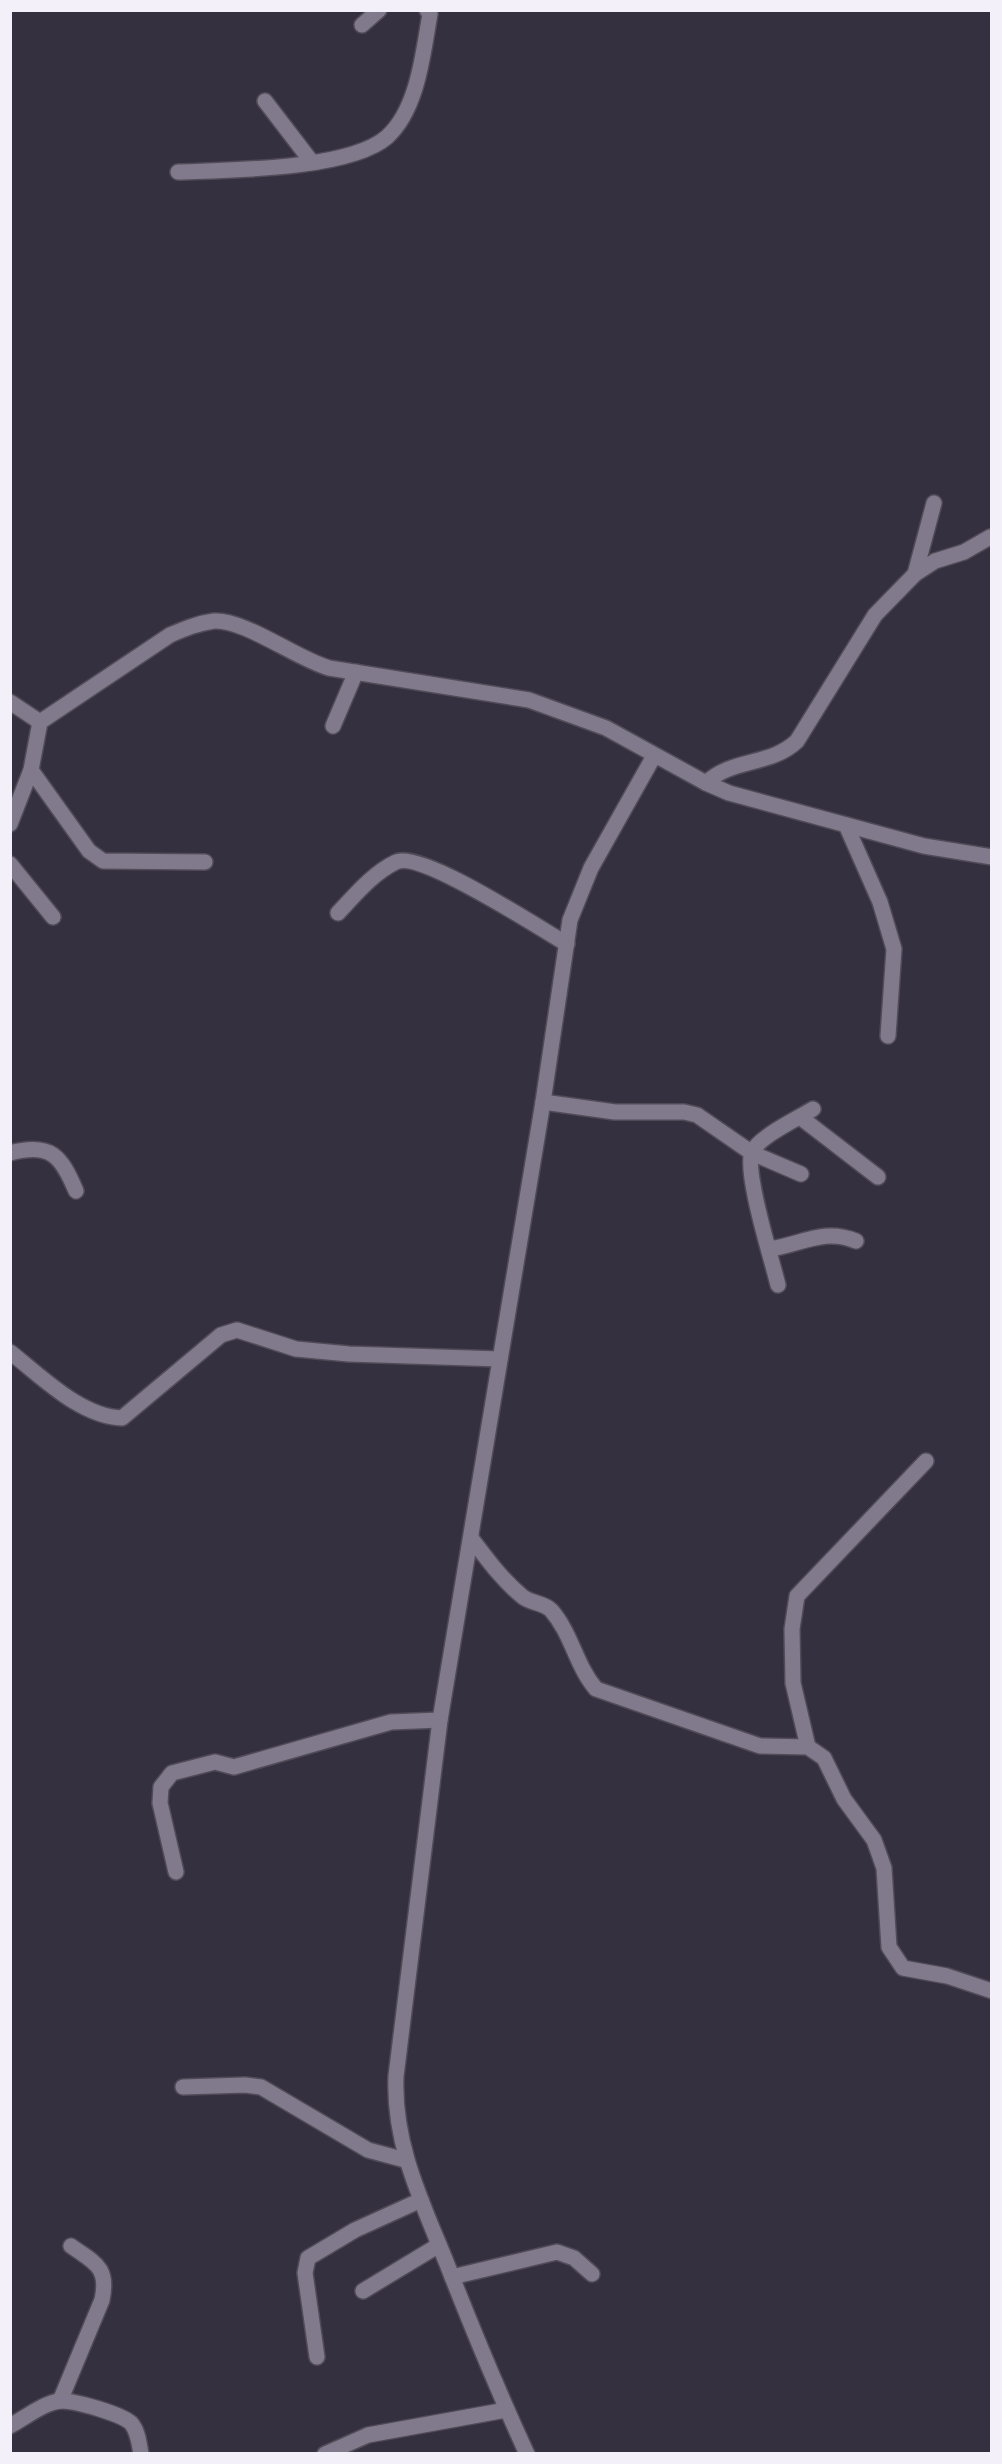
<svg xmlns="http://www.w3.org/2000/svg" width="1002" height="2464" font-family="Georgia,serif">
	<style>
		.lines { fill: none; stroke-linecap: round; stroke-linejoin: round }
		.minor-casing { stroke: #514b58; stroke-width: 18 }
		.minor { stroke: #807a8c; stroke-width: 15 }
	</style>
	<rect width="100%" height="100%" fill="#35303f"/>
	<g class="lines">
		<g class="minor-casing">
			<g id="minor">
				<path d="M362 25 379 10"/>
				<path d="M265 101 311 161"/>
				<path d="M178 172C228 170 349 170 387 137 418 109 423 53 430 14L427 10"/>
				<path d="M915 574 934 503"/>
				<path d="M10 702 40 722"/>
				<path d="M333 726 356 672"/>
				<path d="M31 770 89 851 103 861 205 862"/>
				<path d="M706 783C732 758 771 766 797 741L875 615 915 574 935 561 964 552 990 537"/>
				<path d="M10 824 31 770 40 722 170 635C184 629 198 623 214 621 244 619 297 659 329 668L529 700 606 728 706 783 729 793 924 846 992 857"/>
				<path d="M846 825 880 902 894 949 888 1036"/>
				<path d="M10 864 53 917"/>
				<path d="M338 913C355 895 373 873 396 862 421 850 539 928 567 944"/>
				<path d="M543 1102 615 1112H684L697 1115 752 1153 801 1174"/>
				<path d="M800 1117 878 1177"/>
				<path d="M10 1153C51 1142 61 1156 76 1191"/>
				<path d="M770 1249C802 1244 824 1228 856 1241"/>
				<path d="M778 1285C772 1260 744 1172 752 1152 760 1136 797 1119 813 1109"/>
				<path d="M10 1352C42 1377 81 1417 122 1418L221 1335 237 1330 296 1349 349 1354 500 1359"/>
				<path d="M471 1538C487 1559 502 1580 523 1597 531 1603 544 1603 551 1610 572 1634 576 1666 596 1689L760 1746 808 1747 824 1758 844 1799 874 1840 884 1868 889 1947 903 1968 947 1976 992 1991"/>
				<path d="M808 1747 793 1683 792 1629 797 1596 926 1461"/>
				<path d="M176 1872 160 1803 161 1787 172 1773 215 1762 234 1767 391 1722 440 1720"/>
				<path d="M183 2087 245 2085 261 2087 368 2150 405 2160"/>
				<path d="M452 2277 557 2252 574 2258 592 2274"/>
				<path d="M363 2291 439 2245"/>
				<path d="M317 2357 305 2273 308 2258 355 2230 421 2200"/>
				<path d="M60 2401 102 2300C109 2267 95 2263 71 2246"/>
				<path d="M10 2426C25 2418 43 2403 60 2401 74 2400 121 2414 131 2423 138 2431 139 2443 141 2454"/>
				<path d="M325 2454 368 2435 506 2410"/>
				<path d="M527 2454C498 2391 472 2328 447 2264 422 2202 393 2144 396 2076L440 1720 543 1102 570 920 591 868 654 756"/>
			</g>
		</g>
		<use href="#minor" class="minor"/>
	</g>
	<rect width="1002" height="2464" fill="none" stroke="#f4f0fa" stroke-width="24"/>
</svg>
